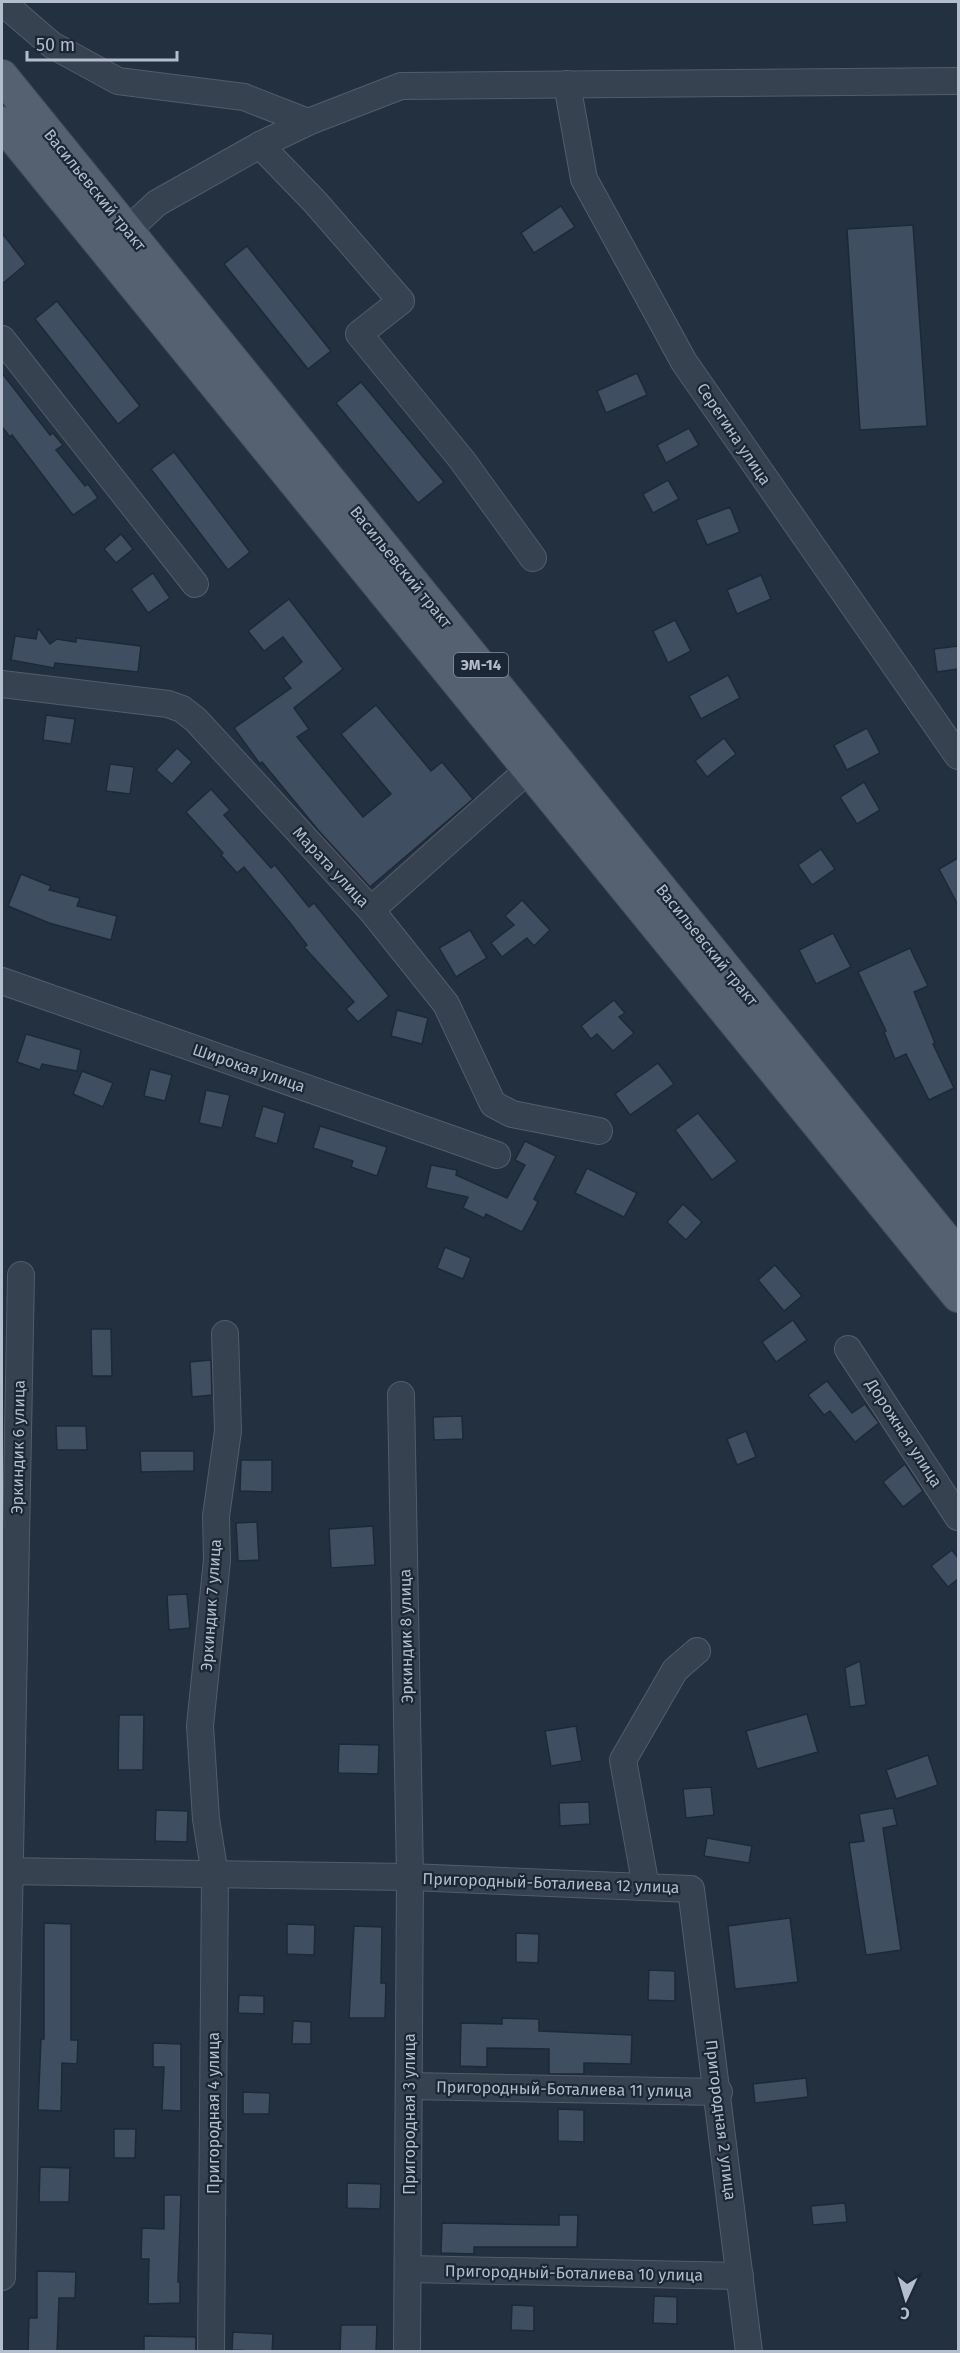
<svg xmlns="http://www.w3.org/2000/svg" width="960" height="2353" font-family="'Fira Sans',sans-serif">
	<style>
		.building { fill: #3f4e60; stroke: #1e2937; stroke-width: 1.5 }
		.lines { fill: none; stroke-linecap: round; stroke-linejoin: round }
		.minor-casing { stroke: #525d6b; stroke-width: 28 }
		.major-casing { stroke: #414b59; stroke-width: 34 }
		.minor { stroke: #374250; stroke-width: 26 }
		.major { stroke: #556170; stroke-width: 32 }
		.labels { text-anchor: middle; dominant-baseline: central; stroke-width: 4.5; stroke-linejoin: round; paint-order: stroke }
		.shield { fill: #1c2735; stroke: #86909e; stroke-width: 1.5 }
		.shield-label { font-size: 15px; font-weight: bold; fill: #b4bdcb }
		.street-label { font-size: 16px; fill: #b4bdcb; stroke: #1c2735 }
	</style>
	<rect width="100%" height="100%" fill="#233040"/>
	<g class="building">
		<path d="M561 206 575 227 534 253 521 233Z"/>
		<path d="M913 225 927 426 860 430 847 229Z"/>
		<path d="M2 233 26 264 2 284Z"/>
		<path d="M247 246 331 351 308 369 224 264Z"/>
		<path d="M57 301 140 406 118 424 35 319Z"/>
		<path d="M2 373 50 435 53 433 63 445 56 450 85 486 88 484 98 498 73 515 12 435 10 437 2 427Z"/>
		<path d="M637 373 647 395 606 413 597 391Z"/>
		<path d="M361 382 444 482 418 503 336 403Z"/>
		<path d="M689 428 699 445 666 463 657 445Z"/>
		<path d="M174 452 250 552 228 570 151 469Z"/>
		<path d="M668 480 679 499 653 513 643 494Z"/>
		<path d="M730 507 740 532 707 545 696 520Z"/>
		<path d="M121 534 133 549 116 563 104 549Z"/>
		<path d="M153 573 170 598 148 613 131 589Z"/>
		<path d="M761 575 771 599 737 614 727 590Z"/>
		<path d="M289 599 343 669 294 708 309 729 297 737 363 817 391 794 341 734 376 705 431 771 442 762 473 799 370 887 318 830 262 762 260 764 234 728 291 688 283 678 302 662 283 637 264 651 248 631Z"/>
		<path d="M675 620 691 651 668 663 653 631Z"/>
		<path d="M38 628 50 644 57 639 76 642V638L141 646 138 672 55 663 54 668 11 660 15 636 36 639Z"/>
		<path d="M958 646V669L937 672 934 649Z"/>
		<path d="M728 675 740 698 701 719 689 696Z"/>
		<path d="M46 715 75 719 71 744 43 740Z"/>
		<path d="M867 728 880 753 847 770 834 745Z"/>
		<path d="M724 738 736 754 707 777 695 761Z"/>
		<path d="M177 748 192 762 172 784 156 770Z"/>
		<path d="M110 764 134 767 130 794 106 791Z"/>
		<path d="M864 782 880 810 857 824 840 797Z"/>
		<path d="M211 789 230 810 224 815 271 868 275 865 309 907 314 903 389 996 358 1022 346 1009 354 1002 304 947 307 945 290 923 244 867 237 873 221 855 223 853 186 812Z"/>
		<path d="M821 849 835 869 812 885 798 865Z"/>
		<path d="M958 858V905L939 869Z"/>
		<path d="M21 874 51 886 49 890 80 898 77 906 117 916 111 940 49 923 8 906Z"/>
		<path d="M522 900 550 930 534 946 527 938 502 957 491 943 514 925 505 916Z"/>
		<path d="M470 930 487 958 456 977 439 948Z"/>
		<path d="M833 933 851 967 816 984 799 950Z"/>
		<path d="M910 948 928 986 914 992 935 1043 933 1044 954 1088 929 1100 906 1054 895 1059 884 1032 886 1031 858 972Z"/>
		<path d="M614 1000 625 1013 619 1017 634 1033 613 1051 597 1034 591 1039 581 1026Z"/>
		<path d="M397 1010 428 1018 422 1044 391 1036Z"/>
		<path d="M26 1034 81 1050 77 1071 42 1064 40 1070 17 1062Z"/>
		<path d="M658 1063 674 1084 630 1115 615 1094Z"/>
		<path d="M150 1069 172 1075 165 1101 144 1096Z"/>
		<path d="M82 1071 113 1083 103 1107 73 1094Z"/>
		<path d="M206 1090 230 1095 222 1128 199 1123Z"/>
		<path d="M263 1106 285 1113 277 1144 254 1137Z"/>
		<path d="M698 1113 737 1161 712 1180 675 1130Z"/>
		<path d="M320 1126 387 1147 377 1176 351 1167 353 1161 313 1148Z"/>
		<path d="M525 1141 556 1156 534 1199 538 1202 522 1232 486 1214 484 1218 463 1208 468 1197 426 1188 431 1165 457 1170 456 1175 507 1198 525 1165 515 1160Z"/>
		<path d="M587 1168 637 1193 624 1217 575 1193Z"/>
		<path d="M683 1204 702 1222 686 1240 667 1222Z"/>
		<path d="M445 1247 471 1258 463 1279 437 1268Z"/>
		<path d="M775 1265 802 1296 784 1311 758 1280Z"/>
		<path d="M793 1320 807 1340 776 1362 762 1342Z"/>
		<path d="M91 1329H111L112 1376H92Z"/>
		<path d="M211 1360 212 1395 192 1397 190 1362Z"/>
		<path d="M827 1381 852 1413 865 1404 879 1423 855 1442 830 1411 824 1415 808 1395Z"/>
		<path d="M462 1416 463 1439 434 1440 433 1417Z"/>
		<path d="M56 1426H86L87 1450H57Z"/>
		<path d="M746 1431 756 1457 737 1465 727 1439Z"/>
		<path d="M140 1451H194V1471L141 1472Z"/>
		<path d="M241 1460H272V1492L240 1491Z"/>
		<path d="M905 1464 923 1491 903 1507 883 1482Z"/>
		<path d="M257 1522 259 1560 238 1561 236 1523Z"/>
		<path d="M373 1526 375 1565 331 1568 329 1529Z"/>
		<path d="M952 1550 958 1558V1579L948 1587 931 1566Z"/>
		<path d="M187 1594 190 1628 169 1630 167 1595Z"/>
		<path d="M860 1661 866 1705 850 1707 845 1668Z"/>
		<path d="M807 1714 818 1752 757 1769 746 1731Z"/>
		<path d="M119 1715H144L143 1770H118Z"/>
		<path d="M576 1726 582 1761 551 1766 545 1731Z"/>
		<path d="M339 1744 379 1745 378 1774 338 1773Z"/>
		<path d="M928 1755 938 1785 896 1799 886 1770Z"/>
		<path d="M711 1787 714 1815 686 1818 683 1789Z"/>
		<path d="M589 1802 590 1824 560 1826 559 1803Z"/>
		<path d="M893 1808 897 1825 883 1828 901 1950 866 1955 849 1843 864 1841 859 1814Z"/>
		<path d="M156 1810 188 1811 187 1842 155 1841Z"/>
		<path d="M707 1838 752 1846 749 1863 704 1856Z"/>
		<path d="M790 1918 798 1982 735 1989 728 1926Z"/>
		<path d="M44 1923 71 1924V2040H78L77 2064 62 2063 61 2111 38 2110 41 2039H44Z"/>
		<path d="M287 1924 315 1925 314 1955 287 1954Z"/>
		<path d="M354 1926 382 1927 381 1983H386L385 2018H349Z"/>
		<path d="M516 1933 539 1934 538 1963 516 1962Z"/>
		<path d="M649 1970 675 1971V2001L648 2000Z"/>
		<path d="M239 1995 264 1996V2014L238 2013Z"/>
		<path d="M502 2018 539 2019V2031L632 2035 631 2064 584 2063V2074H549V2049L487 2048V2067L460 2066 461 2023 502 2024Z"/>
		<path d="M293 2021 311 2022V2044H292Z"/>
		<path d="M153 2043 181 2044V2111L162 2110 164 2067H153Z"/>
		<path d="M806 2078 808 2097 755 2103 753 2084Z"/>
		<path d="M243 2092 270 2093 269 2114H243Z"/>
		<path d="M558 2109 584 2110V2142L558 2141Z"/>
		<path d="M114 2129H136L135 2158H114Z"/>
		<path d="M40 2167 70 2168 69 2202H39Z"/>
		<path d="M347 2183 381 2184 380 2209 347 2208Z"/>
		<path d="M164 2195H181L178 2282H180V2303L148 2304 149 2259H141L142 2228 164 2229Z"/>
		<path d="M845 2203 847 2222 813 2225 811 2206Z"/>
		<path d="M559 2215H578L577 2247H474V2254L441 2253 442 2223 559 2225Z"/>
		<path d="M37 2271 76 2272 75 2298H59L57 2352H28L29 2318H37Z"/>
		<path d="M654 2296 677 2297V2324L653 2323Z"/>
		<path d="M512 2305 534 2306V2331L511 2330Z"/>
		<path d="M341 2325H377L376 2352H340Z"/>
		<path d="M233 2332 273 2334 272 2352 232 2350Z"/>
		<path d="M144 2336 196 2337V2352H144Z"/>
	</g>
	<g class="lines">
		<g class="minor-casing">
			<g id="minor">
				<path d="M2 2 52 45 118 81 244 97 308 122"/>
				<path d="M567 84 584 179 684 362 958 756"/>
				<path d="M260 145 316 203 401 301 359 334 462 460 533 558"/>
				<path d="M128 230 157 203 260 145 308 122 401 86 958 81"/>
				<path d="M2 339 195 584"/>
				<path d="M2 684 168 704 182 709 196 720 371 910 446 1004 493 1104 512 1114 599 1131"/>
				<path d="M371 910 528 770"/>
				<path d="M2 981 497 1155"/>
				<path d="M848 1349 958 1517"/>
				<path d="M401 1395 410 1877 407 2352"/>
				<path d="M2 1871 410 1877 691 1889 749 2352"/>
				<path d="M646 1887 623 1760 675 1670 697 1651"/>
				<path d="M409 2086 719 2092"/>
				<path d="M408 2269 740 2276"/>
				<path d="M2 2277 21 1275"/>
				<path d="M211 2352 215 1875 206 1819 200 1726 217 1560 216 1516 228 1431 225 1334"/>
			</g>
		</g>
		<g class="major-casing">
			<g id="major">
				<path d="M2 76 958 1255"/>
				<path d="M2 123 958 1296"/>
			</g>
		</g>
		<use href="#minor" class="minor"/>
		<use href="#major" class="major"/>
	</g>
	<g class="labels">
		<rect class="shield" x="454" y="653" width="54" height="24" rx="4.5"/>
		<g class="shield-label">
			<text x="481" y="665">ЭМ-14</text>
		</g>
		<g class="street-label">
			<text transform="translate(95 190) rotate(51)">Васильевский тракт</text>
			<text transform="translate(734 434) rotate(56)">Серегина улица</text>
			<text transform="translate(401 567) rotate(51)">Васильевский тракт</text>
			<text transform="translate(331 867) rotate(47)">Марата улица</text>
			<text transform="translate(707 945) rotate(51)">Васильевский тракт</text>
			<text transform="translate(249 1068) rotate(19)">Широкая улица</text>
			<text transform="translate(904 1433) rotate(57)">Дорожная улица</text>
			<text transform="translate(18 1447) rotate(-89)">Эркиндик 6 улица</text>
			<text transform="translate(211 1605) rotate(-86)">Эркиндик 7 улица</text>
			<text transform="translate(406 1636) rotate(-91)">Эркиндик 8 улица</text>
			<text transform="translate(551 1883) rotate(2)">Пригородный-Боталиева 12 улица</text>
			<text transform="translate(564 2089) rotate(1)">Пригородный-Боталиева 11 улица</text>
			<text transform="translate(213 2113) rotate(-90)">Пригородная 4 улица</text>
			<text transform="translate(409 2114) rotate(-90)">Пригородная 3 улица</text>
			<text transform="translate(721 2120) rotate(83)">Пригородная 2 улица</text>
			<text transform="translate(574 2273) rotate(1)">Пригородный-Боталиева 10 улица</text>
		</g>
	</g>
	<rect width="960" height="2353" fill="none" stroke="#b4bdcb" stroke-width="6"/>
	<g transform="translate(906 2299) rotate(184)" stroke="#1c2735" stroke-width="4.5" paint-order="stroke">
	<path d="M0-4.5L10 22L0 15L-10 22Z" fill="#b4bdcb"/>
	<text y="-9" font-size="16" font-weight="bold" text-anchor="middle" fill="#b4bdcb">С</text>
	</g>
	<path d="M27 51v9h150v-9" fill="none" stroke="#b4bdcb" stroke-width="3"/>
	<text x="36" y="51" font-size="18" fill="#b4bdcb" stroke="#1c2735" stroke-width="4.5" paint-order="stroke">50 m</text>
</svg>
